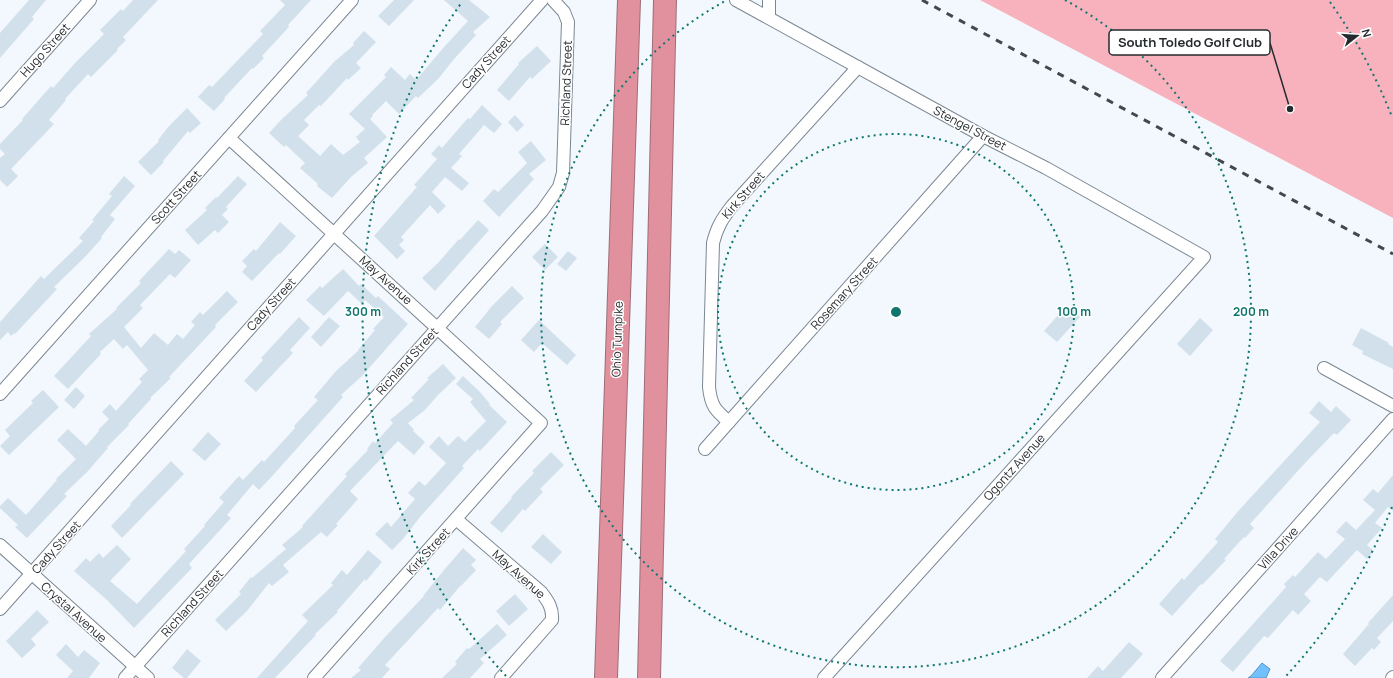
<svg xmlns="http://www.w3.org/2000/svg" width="1393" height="678" font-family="Manrope,sans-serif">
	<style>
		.green { fill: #f7b2bd }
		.water { fill: #72c1ff; stroke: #5b94c0 }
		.building { fill: #d2e0ec }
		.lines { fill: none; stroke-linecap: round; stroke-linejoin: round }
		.minor-casing { stroke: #7b8792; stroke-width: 14 }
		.motorway-casing { stroke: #9f6d77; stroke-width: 24 }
		.minor { stroke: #fff; stroke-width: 12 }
		.motorway { stroke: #e1919e; stroke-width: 22 }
		.rail { stroke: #43484c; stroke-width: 3; stroke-dasharray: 7 7; stroke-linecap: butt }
		.ring { fill: none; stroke: #0f766e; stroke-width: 2; stroke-dasharray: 2 4 }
		.labels { text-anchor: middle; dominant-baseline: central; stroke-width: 3; stroke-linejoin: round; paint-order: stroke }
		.street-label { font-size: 12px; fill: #252a2e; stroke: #fff }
		.centre { fill: #0f766e; stroke: #fff; stroke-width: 2 }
		.ring-label { font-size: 12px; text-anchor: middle; font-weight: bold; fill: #0f766e; stroke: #fff; stroke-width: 3; stroke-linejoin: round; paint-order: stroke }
		.leader { fill: none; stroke: #252a2e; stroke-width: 1.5 }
		.callout-dot { fill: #252a2e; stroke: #fff; stroke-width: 1.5 }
		.callout { fill: #fff; stroke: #252a2e; stroke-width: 1.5 }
		.callout-label { font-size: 13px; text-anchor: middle; font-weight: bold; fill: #252a2e }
	</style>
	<rect width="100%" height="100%" fill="#f2f8fd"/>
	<path class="green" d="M980 0H1393V218Z"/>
	<path class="water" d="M1262 663 1270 669 1266 678H1248L1251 676Z"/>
	<g class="building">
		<path d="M29 0H46L32 17 34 19 0 58V33Z"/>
		<path d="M133 0H158L123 37 126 40 117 49 118 50 91 77 88 74 65 99 66 100 49 120 54 124 11 169 18 176 7 187 0 180V158L5 154 0 149V144L23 120 22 119 51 86 53 88 76 62 104 34 100 30 121 9 123 11Z"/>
		<path d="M280 0H311L288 25 289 27 262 56 264 58 253 69 252 68 224 98 225 99 214 111 198 97 209 85 212 87 263 34 260 31 285 5Z"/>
		<path d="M394 0H414L389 26 378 16Z"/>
		<path d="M444 0H469L490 17 473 32 476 35 454 59 439 78 418 98 416 96 399 114 386 101 372 115 373 116 370 119 387 137 364 158 368 163 352 176 332 198 317 186 318 184 300 168 305 163 286 145 284 147 269 133 281 120 308 95 306 93 334 62 354 45 353 43 364 31 376 42 356 63 361 68 348 80 347 78 321 106 319 105 304 120 309 125 298 136 320 156 331 144 343 155 360 142 356 137 365 129 349 114 386 77 384 75 391 67 405 80 410 74 416 80 445 46 468 21Z"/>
		<path d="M537 46 551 61 532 79 530 77 509 101 497 90 519 64 518 63Z"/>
		<path d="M482 105 502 124 494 133 484 125 459 154 462 156 451 168 469 183 462 191 445 177 432 192 446 206 438 214 430 205 401 237 404 240 399 245 405 251 397 259 374 236 417 187 414 185 437 159 431 154 439 145 442 148 468 118 470 119Z"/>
		<path d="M187 108 201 123 190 133 188 131 163 161 164 162 151 175 138 162 159 141 158 140 169 126Z"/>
		<path d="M515 115 524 125 517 132 508 122Z"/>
		<path d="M531 141 546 160 529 174 534 179 499 217 483 201 494 189 498 192 527 163 518 152Z"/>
		<path d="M124 176 135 186 110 215 115 219 101 237 102 238 84 258 54 287 57 289 15 334 14 333 11 336 8 332 0 340V322L41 276 44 279 83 241 79 238 94 221 92 220 112 196 109 194Z"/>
		<path d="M238 176 247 184 226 207 228 209 222 215 229 222 218 233 215 230 198 245 185 230 207 210 205 208 216 197 217 198Z"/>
		<path d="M478 220 489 230 435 291 422 278 438 263 459 239 460 240Z"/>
		<path d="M280 222 296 236 280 254 279 253 252 281 242 272 247 266 242 261 254 249 256 251Z"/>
		<path d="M545 244 558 257 545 270 532 257Z"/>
		<path d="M169 249 175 254 179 250 191 260 175 278 170 274 140 305 143 308 124 327 141 348 154 333 168 345 177 334 183 339 195 325 191 322 200 312 203 315 227 291 238 302 215 325 216 327 169 377 171 378 150 398 151 399 128 424 129 425 107 447 108 448 87 472 64 494 67 496 27 538 15 527 18 525 0 508V506L8 498 26 515 57 480 56 479 76 459 57 440 68 429 86 446 99 431 98 430 109 419 102 412 110 404 116 411 142 382 139 379 148 370 127 345 123 349 114 339 100 352 101 354 68 389 54 376 91 336 89 334 117 309 116 308 141 283 139 281Z"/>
		<path d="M568 251 577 258 566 271 557 264Z"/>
		<path d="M343 269 359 286 361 284 376 298 378 296 408 324 362 376 341 395 343 397 275 473 259 490 253 484 227 515 231 518 189 564 192 568 134 628 107 600 74 571 86 558 90 562 99 553 103 558 117 545 131 559 110 581 137 604 186 551 184 549 205 526 204 525 224 502 219 498 239 476 243 480 262 460 264 462 295 428 294 426 318 400 314 397 336 371 359 350H358L375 330 373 329 384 317 365 300 362 304 348 291 324 316 306 300 320 286 322 288Z"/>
		<path d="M512 286 524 298 500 322 502 324 489 339 475 327 492 306Z"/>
		<path d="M1067 305 1080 317 1057 342 1044 331Z"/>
		<path d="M299 317 310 328 290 350 293 353 256 392 244 381 263 360 261 358Z"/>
		<path d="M329 317 340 326 321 347 311 337Z"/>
		<path d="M1200 318 1213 330 1190 356 1177 344Z"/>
		<path d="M539 320 576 355 567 365 542 343 534 352 521 340Z"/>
		<path d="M1361 328 1389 343 1388 344 1393 347V369L1362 354 1363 351 1352 345Z"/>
		<path d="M443 364 456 378 438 395 425 410 408 423 414 430 413 431 425 442 414 455 398 441 350 491 358 499 336 524 338 525 327 537 321 532 283 565 289 572 272 586 269 583 247 611 226 631 215 620 241 594 239 592 251 577 252 578 286 549 282 545 303 527 302 526 347 476 345 474 368 450 367 449 373 441 375 443 393 423 390 420 414 400 411 398 429 379 427 378Z"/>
		<path d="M463 376 481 393 490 404 489 405 507 422 480 451 478 449 462 466 464 468 420 517 403 539 392 550 375 534 387 522 391 527 415 499 408 493 419 481 425 486 446 463 429 447 439 436 448 446 458 436 465 442 486 421 470 402 473 399 456 384Z"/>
		<path d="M76 387 85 396 74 409 64 400Z"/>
		<path d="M43 390 59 407 9 455 0 446 10 436 5 430 33 403 31 401Z"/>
		<path d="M1319 401 1331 412 1336 406 1351 420 1337 435 1334 433 1305 463 1250 524 1254 528 1245 538 1244 537 1224 559 1226 560 1202 585 1201 584 1172 616 1159 604 1182 578 1184 580 1218 542 1215 539 1240 509 1320 422 1309 413Z"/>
		<path d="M208 432 221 444 205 461 192 450Z"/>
		<path d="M551 452 564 465 540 489 543 492 525 511 523 509 502 533 490 523 512 498 511 497 534 473 532 471Z"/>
		<path d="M171 461 184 474 122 538 111 526 131 505 130 504Z"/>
		<path d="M1393 475V511L1388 507 1375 523 1382 528 1367 545 1374 551 1367 559 1357 550 1327 582 1320 577 1304 594 1311 601 1298 615 1293 610 1268 638 1264 636 1233 672 1220 661 1286 587 1284 584 1293 575 1295 577 1318 552 1326 559 1345 539 1336 532 1346 521 1356 530 1375 510 1363 500 1373 489 1378 493Z"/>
		<path d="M543 534 562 552 551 564 531 547Z"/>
		<path d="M463 548 476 560 471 565 476 570 461 586V585L440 610 438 608 385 665 390 669 382 678H351L361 670 358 668 386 636 424 596H423L444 570Z"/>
		<path d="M368 550 382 562 366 581 365 579 337 611 338 612 315 634 316 635 275 678H257L308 621 302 615 333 585 331 583 342 570 347 575Z"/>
		<path d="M515 594 528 609 509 626 496 611Z"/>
		<path d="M1393 595V621L1377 638 1381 642 1374 650 1372 648 1355 666 1343 654 1369 624 1368 623Z"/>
		<path d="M37 610 49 622 31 639 36 645 22 658 6 641Z"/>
		<path d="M497 624 507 635 480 659 484 663 470 678H442L457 664 455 662 467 648 469 649Z"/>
		<path d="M1129 642 1143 654 1121 678H1087L1098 666 1103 671Z"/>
		<path d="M66 644 78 657 84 650 100 663 89 678H67L73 671 56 655Z"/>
		<path d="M187 649 201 661 187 678H184L172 668Z"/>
	</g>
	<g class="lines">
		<g class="minor-casing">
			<g id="minor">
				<path d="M736 0 983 136 1046 168 1204 257 824 678"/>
				<path d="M769 18V0"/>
				<path d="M0 101 90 0"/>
				<path d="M229 138 541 423 314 678"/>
				<path d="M1324 368 1393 406"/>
				<path d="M0 394 352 0"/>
				<path d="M729 422C715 410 711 406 709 387L713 243C717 227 722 219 732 206L858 67"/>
				<path d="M705 449 983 136"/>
				<path d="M456 519 541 592C548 601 553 608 552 620L501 678"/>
				<path d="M0 545 148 678"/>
				<path d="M0 609 542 0"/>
				<path d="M125 678 542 211 559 187 563 173 568 22 564 12 553 0"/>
				<path d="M1162 678 1393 419"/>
				<path d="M1392 678 1393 677"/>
			</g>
		</g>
		<g class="motorway-casing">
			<g id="motorway">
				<path d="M606 678 629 0"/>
				<path d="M649 678 665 0"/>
			</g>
		</g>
		<use href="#minor" class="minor"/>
		<use href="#motorway" class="motorway"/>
		<path class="rail" d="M922 0 1393 254"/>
	</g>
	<g class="ring">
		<circle cx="896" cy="312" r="178"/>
		<path d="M1065 0A355 355 0 1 1 727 0"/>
		<path d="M1392 507A533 533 0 0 1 1286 676M506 676A533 533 0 0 1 462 2M1330 2A533 533 0 0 1 1392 117"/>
	</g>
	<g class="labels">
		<g class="street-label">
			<text transform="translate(45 50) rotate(-48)">Hugo Street</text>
			<text transform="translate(486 62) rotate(-48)">Cady Street</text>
			<text transform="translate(566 83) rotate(-88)">Richland Street</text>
			<text transform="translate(970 128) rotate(28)">Stengel Street</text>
			<text transform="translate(743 195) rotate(-49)">Kirk Street</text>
			<text transform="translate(176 197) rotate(-48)">Scott Street</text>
			<text transform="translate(386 280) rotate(42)">May Avenue</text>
			<text transform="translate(844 293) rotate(-48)">Rosemary Street</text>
			<text transform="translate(271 304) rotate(-48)">Cady Street</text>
			<text transform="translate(617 339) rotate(-88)">Ohio Turnpike</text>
			<text transform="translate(407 361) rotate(-48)">Richland Street</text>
			<text transform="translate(1014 467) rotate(-48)">Ogontz Avenue</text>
			<text transform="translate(56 547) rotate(-48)">Cady Street</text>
			<text transform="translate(1278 548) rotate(-48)">Villa Drive</text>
			<text transform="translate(428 551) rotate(-48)">Kirk Street</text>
			<text transform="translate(519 574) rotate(42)">May Avenue</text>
			<text transform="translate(192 603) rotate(-48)">Richland Street</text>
			<text transform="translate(74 612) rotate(42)">Crystal Avenue</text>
		</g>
	</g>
	<circle cx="896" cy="312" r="6" class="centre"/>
	<g class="ring-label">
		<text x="1074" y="316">100 m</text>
		<text x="1251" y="316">200 m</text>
		<text x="363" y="316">300 m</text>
	</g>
	<path class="leader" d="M1290 109L1270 43"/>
	<circle class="callout-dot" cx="1290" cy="109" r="4"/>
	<rect class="callout" x="1109" y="30" width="161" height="25" rx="4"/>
	<g class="callout-label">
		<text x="1190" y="47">South Toledo Golf Club</text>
	</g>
	<g transform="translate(1357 36) rotate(73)" stroke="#ffffff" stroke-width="3" paint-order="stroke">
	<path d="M0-3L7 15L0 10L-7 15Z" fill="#252a2e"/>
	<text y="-6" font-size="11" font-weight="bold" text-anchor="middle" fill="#252a2e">N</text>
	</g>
</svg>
